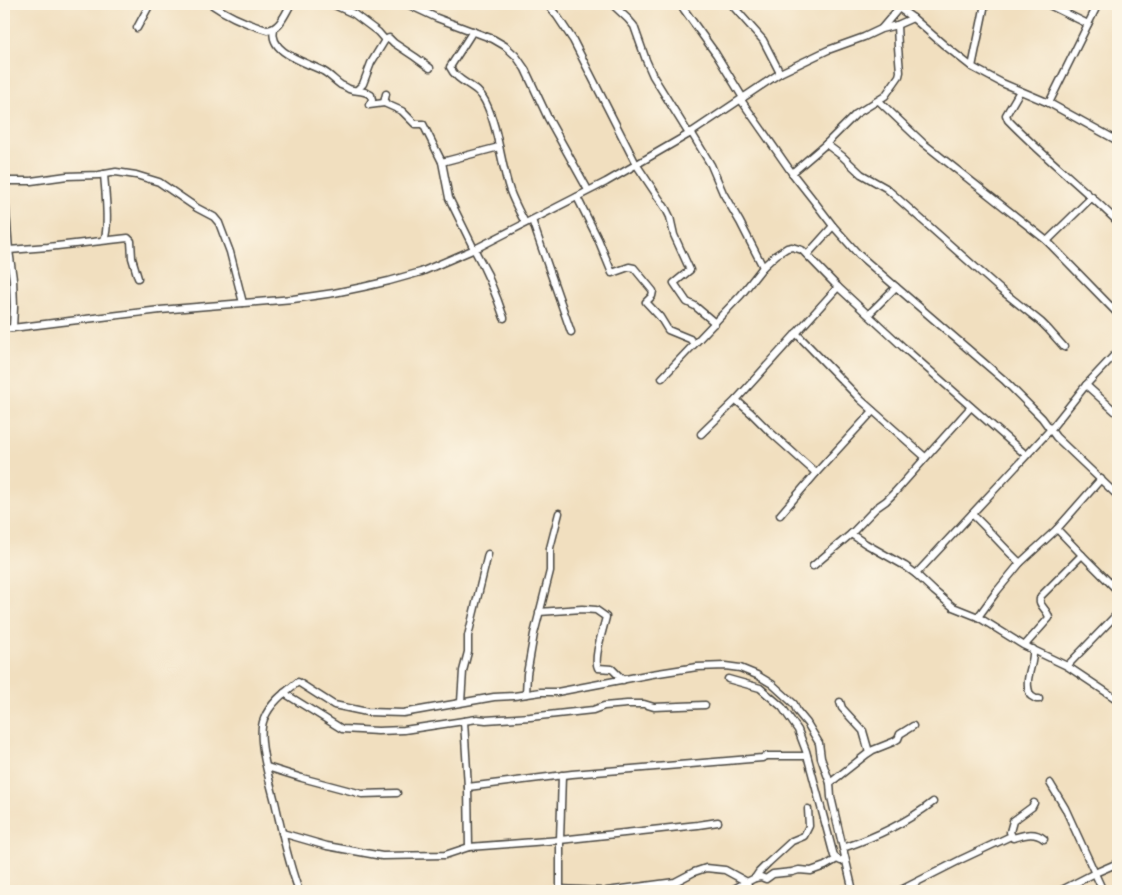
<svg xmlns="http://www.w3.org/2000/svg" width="1122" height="895" font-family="Pangolin,sans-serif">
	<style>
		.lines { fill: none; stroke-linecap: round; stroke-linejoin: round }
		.minor-casing { stroke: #494641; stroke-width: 9 }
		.minor { stroke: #fff; stroke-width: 6 }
	</style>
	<rect width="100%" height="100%" fill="#fcf5e5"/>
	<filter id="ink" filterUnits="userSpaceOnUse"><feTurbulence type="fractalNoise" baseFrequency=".02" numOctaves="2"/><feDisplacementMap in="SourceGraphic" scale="10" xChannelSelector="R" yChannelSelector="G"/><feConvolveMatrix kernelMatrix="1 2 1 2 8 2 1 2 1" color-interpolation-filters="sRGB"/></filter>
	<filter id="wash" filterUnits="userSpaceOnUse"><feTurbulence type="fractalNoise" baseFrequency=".0096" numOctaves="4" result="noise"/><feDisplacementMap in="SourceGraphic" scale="20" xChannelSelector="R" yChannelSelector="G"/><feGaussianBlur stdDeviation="1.12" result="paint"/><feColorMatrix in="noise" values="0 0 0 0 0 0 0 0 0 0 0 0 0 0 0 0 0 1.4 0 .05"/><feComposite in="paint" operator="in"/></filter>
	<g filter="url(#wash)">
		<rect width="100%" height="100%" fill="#f1dfbf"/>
	</g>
	<g filter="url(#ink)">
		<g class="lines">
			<g class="minor-casing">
				<g id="minor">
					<path d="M211 4C228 16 247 24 267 30 280 29 285 14 291 4"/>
					<path d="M332 4 354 14 378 32 385 40 371 63 363 84 357 90"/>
					<path d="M407 4 437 18 493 39 505 46 516 56 525 69 548 118 588 190"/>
					<path d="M547 4 557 16 573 40 636 164 666 209 670 217 674 235 690 270 674 283 687 302 695 306 715 323"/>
					<path d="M612 4 628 19 634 26 646 60 653 76 689 134"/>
					<path d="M680 4 716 54 743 98"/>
					<path d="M731 4 763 40 780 73"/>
					<path d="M893 4 913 18 944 45 972 67 1002 83 1049 103 1118 141"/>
					<path d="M1047 4 1088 24"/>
					<path d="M137 28 150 4"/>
					<path d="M882 28 899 8"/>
					<path d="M274 29C268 53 306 62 323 71 330 75 334 80 341 85 344 86 346 87 349 89 356 92 362 89 371 95L372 100 369 105 384 103"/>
					<path d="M473 31 450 67C458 84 477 84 485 101 499 129 500 162 510 191 514 202 520 213 525 223"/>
					<path d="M385 40 389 38 394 43 415 57 430 68"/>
					<path d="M972 67 985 4"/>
					<path d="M1020 91 1006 115 1008 120C1043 156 1082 187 1118 222"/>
					<path d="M386 94 384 103 402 111 415 124H423L442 162 449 198 474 249"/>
					<path d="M741 100 792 173 814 201 833 226 859 255 1004 380 1042 418 1056 437 1118 496"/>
					<path d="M879 101 923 143 1047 241 1118 314"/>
					<path d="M1049 103 1098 4"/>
					<path d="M691 132 711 165 723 193 740 222 763 267"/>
					<path d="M826 144 842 156 861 174 886 188 1001 290 1041 322 1048 329 1064 347"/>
					<path d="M442 162 499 147"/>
					<path d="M4 167 5 183 4 186 9 250 13 279 14 307 13 328"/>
					<path d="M792 173 826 144 856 114 885 96 899 76 900 72 898 47 897 25"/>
					<path d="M104 174C105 190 110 227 104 240"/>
					<path d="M5 183 8 181H31L67 176 99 175 116 172 136 175 159 182 197 208 214 217 219 223 230 252 243 303"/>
					<path d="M577 197 598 239 612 273 629 267 634 268 653 291 652 296 646 302 660 317 668 330 690 339 694 344"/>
					<path d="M532 220 571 332"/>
					<path d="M1047 241 1092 197"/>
					<path d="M9 250 48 247 128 238 131 241 132 258 138 278"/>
					<path d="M807 255 833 226"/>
					<path d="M488 275 474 249C487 272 496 294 504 318"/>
					<path d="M869 314 896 287"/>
					<path d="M4 329 160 310 293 299 334 293 363 287 389 281 421 272 477 248 606 182 689 134 780 73 828 50 864 37 881 29 897 25 913 18"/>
					<path d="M796 333 861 400 925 457"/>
					<path d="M662 378 741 295 763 267 776 255 787 248 792 247 802 250 838 287 903 347 1026 455"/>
					<path d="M1086 385 1118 414"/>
					<path d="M736 400 751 413 769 431 816 473"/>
					<path d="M701 434 736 400 838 287"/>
					<path d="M972 514C989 530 1003 547 1020 563"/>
					<path d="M780 515 816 473 873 411"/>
					<path d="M1057 529 1082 555 1118 591"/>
					<path d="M851 534 866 544 905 566 916 574 934 591 953 607 978 617 1023 645 1067 666 1118 700"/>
					<path d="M813 566 851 534 876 508 886 501 895 492 971 407"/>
					<path d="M916 574 1051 429 1086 385 1118 351"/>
					<path d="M539 612 582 609 596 610 606 617C603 630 593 658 598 668L612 669 623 680"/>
					<path d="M978 617 997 591 1020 563 1057 529 1101 479"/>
					<path d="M1025 645 1049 618C1048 609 1036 605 1041 596L1082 555"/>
					<path d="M1033 649C1035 665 1022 680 1031 696L1036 699H1039"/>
					<path d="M1067 666 1118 613"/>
					<path d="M728 679 760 688 782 707 798 730 806 751 834 856 837 859 841 861 845 858"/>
					<path d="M284 693 342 729 378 731 404 730 477 719 486 720 530 717 593 710 604 706 627 704H644L654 707 705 705"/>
					<path d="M526 694 527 674 534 634 550 571V548L559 513"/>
					<path d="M461 702 463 671 468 652V636L488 554"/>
					<path d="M840 702 842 708 863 731 869 752"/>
					<path d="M464 721 468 787"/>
					<path d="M267 767 302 778 362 794 397 793"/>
					<path d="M562 775 560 840 698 825 718 822"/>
					<path d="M830 783 867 754 873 750 893 742 898 739 900 734 913 726"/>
					<path d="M1050 783 1065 808 1103 891"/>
					<path d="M1034 803 1032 807 1013 821 1010 832 1013 838C1024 835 1034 831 1044 839"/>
					<path d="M282 833 327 846 382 856 445 855 469 847 560 840V889L600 891"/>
					<path d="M469 847 468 787 572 774 762 758 767 756H807"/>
					<path d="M843 848C876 837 906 823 933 802"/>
					<path d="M755 878 761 877 766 879 773 874 792 872 799 870 811 871 825 866 837 859"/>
					<path d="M299 891C288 862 282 832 275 802 270 782 256 737 264 719 270 703 285 692 298 682L334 705 367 712 403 713 494 697 514 696 541 692H557L652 674 697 667 725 666 740 668 757 675 772 684 794 704 797 711 807 723 819 743 821 758 830 783 831 797 853 891"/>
					<path d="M607 891 675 882 694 872 706 868 725 870 747 882 755 878 759 872 768 863 792 841 804 836 809 826 808 809"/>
					<path d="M730 891 747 882V885L751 891"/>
					<path d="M899 891 962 859 1011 836"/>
					<path d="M1060 891 1095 873 1118 863"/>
				</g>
			</g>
			<use href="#minor" class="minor"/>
		</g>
	</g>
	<rect width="1122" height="895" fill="none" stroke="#fcf5e5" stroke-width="20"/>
</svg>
